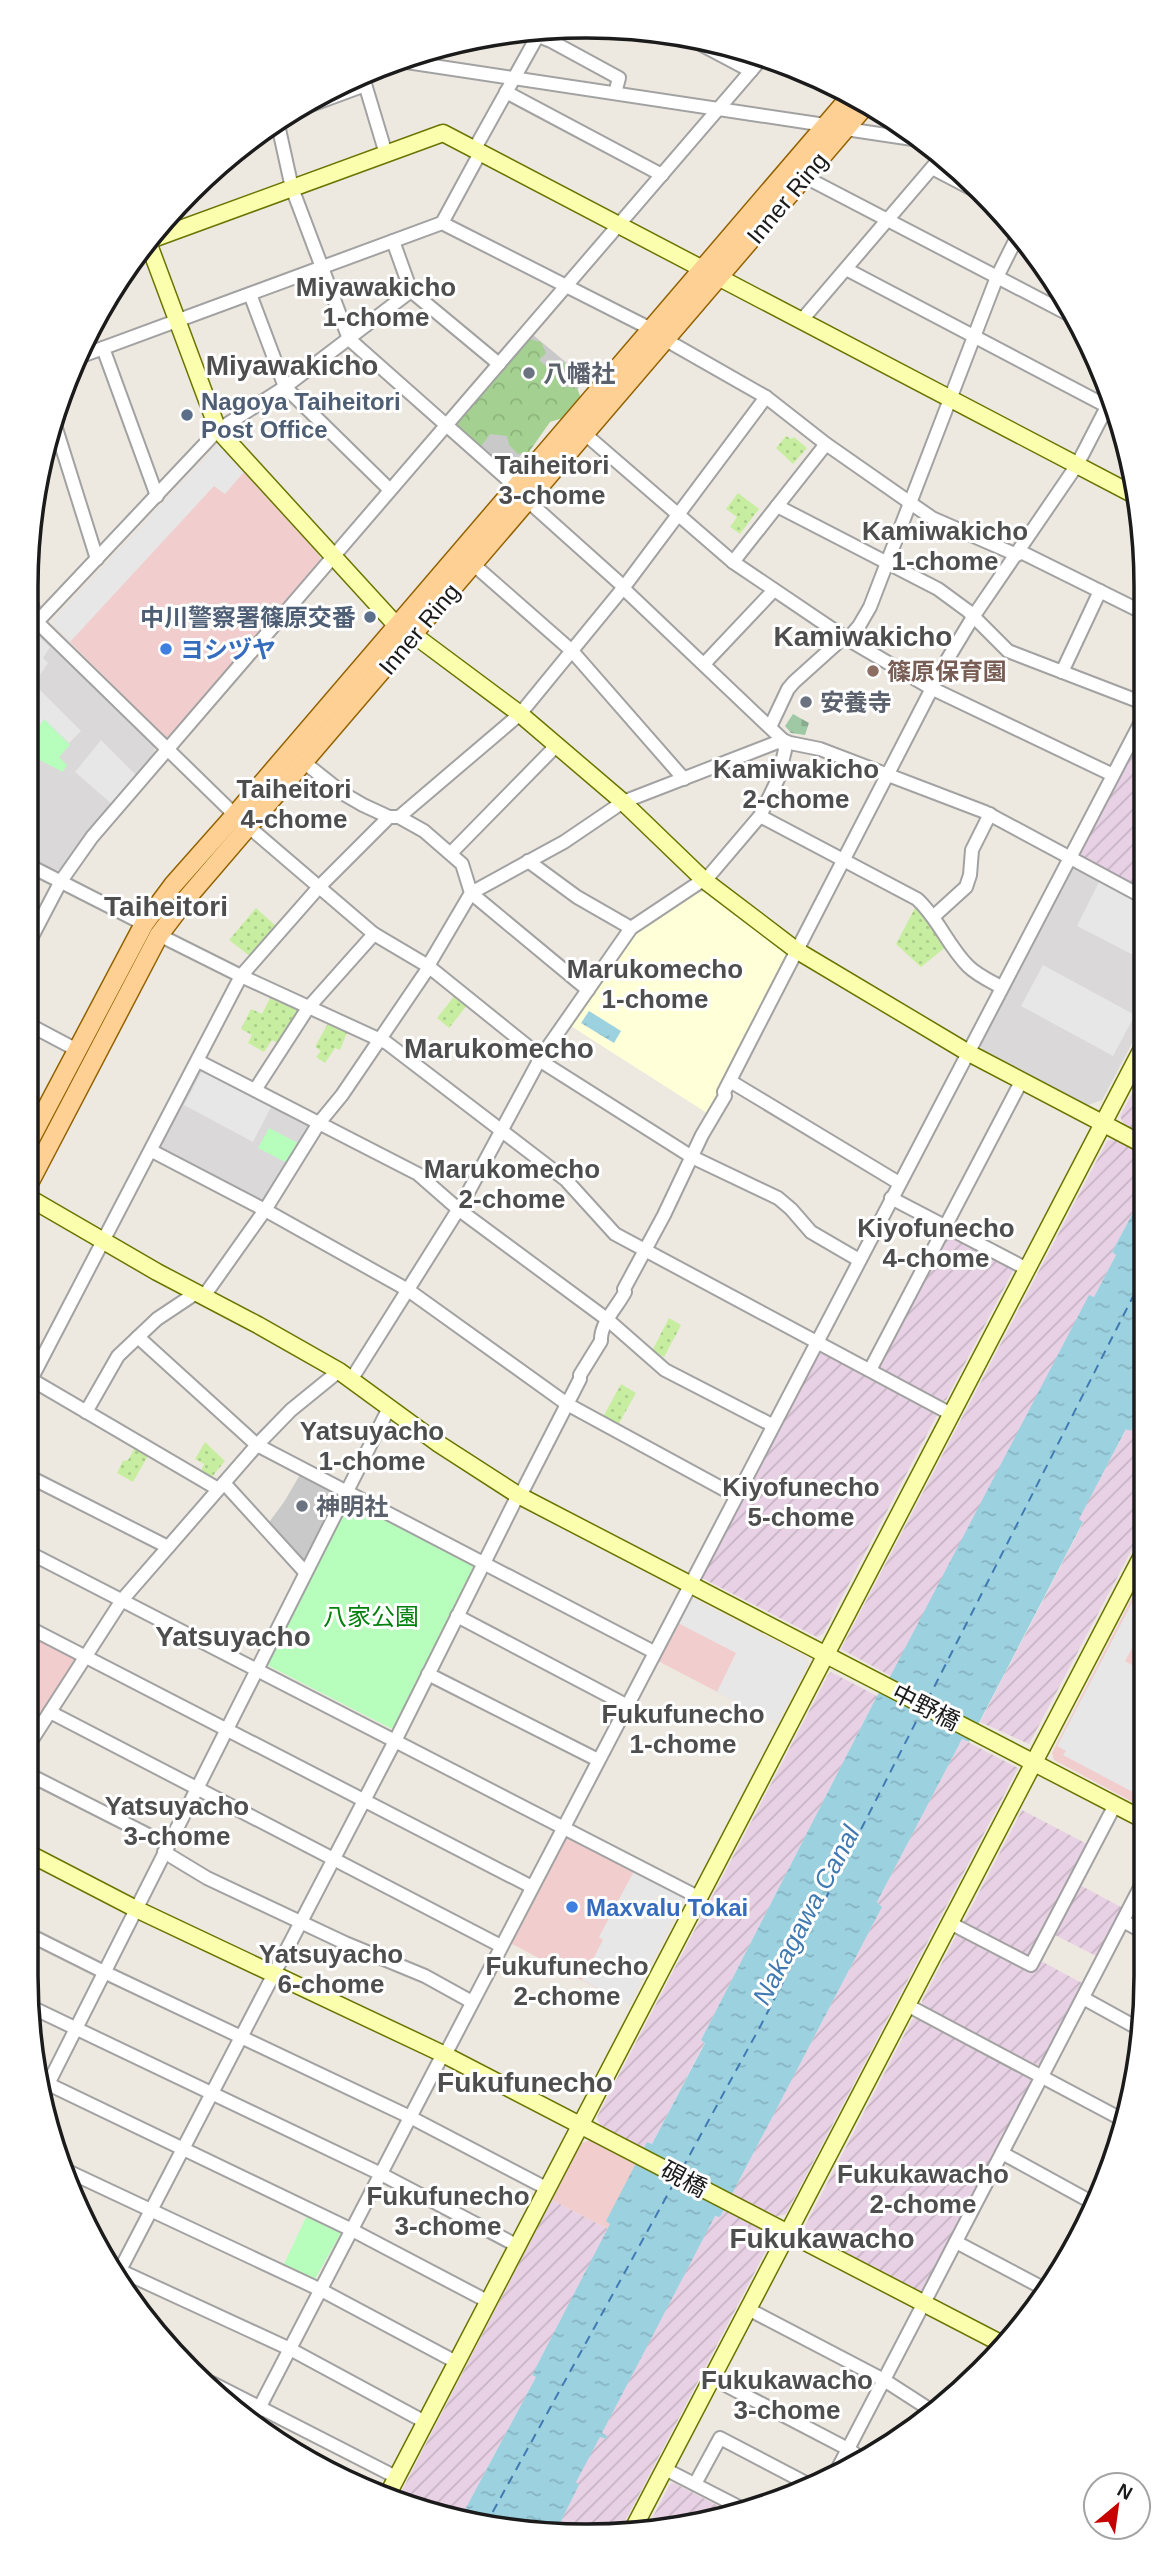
<svg xmlns="http://www.w3.org/2000/svg" width="1173" height="2562" font-family="Helvetica,'Noto Sans JP',sans-serif">
	<style>
		.residential { fill: #dad8d8 }
		.commercial { fill: #f1cecd }
		.industrial { fill: url(#industrial-furrows) }
		.education { fill: #ffffd8 }
		.religious { fill: #c9c9c9 }
		.forest { fill: url(#forest-crowns) }
		.cemetery { fill: url(#cemetery-stones) }
		.park { fill: #b7febd }
		.garden { fill: url(#garden-dots) }
		.parking { fill: #e7e7e7 }
		.water { fill: url(#water-ripples) }
		.lines { fill: none; stroke-linecap: round; stroke-linejoin: round }
		.ferry { stroke: #417ab2; stroke-width: 2; stroke-dasharray: 9 7; stroke-linecap: butt }
		.street-casing { stroke: #a2a2a2; stroke-width: 16 }
		.secondary-casing { stroke: #697500; stroke-width: 19 }
		.primary-casing { stroke: #936200; stroke-width: 21 }
		.street { stroke: #fff; stroke-width: 12 }
		.secondary { stroke: #fbffad; stroke-width: 16 }
		.primary { stroke: #ffd094; stroke-width: 18 }
		.worship-dot { fill: #6b7280; stroke: #fff; stroke-width: 2.5 }
		.service-dot { fill: #5c6f8a; stroke: #fff; stroke-width: 2.5 }
		.shop-dot { fill: #3f7fe0; stroke: #fff; stroke-width: 2.5 }
		.education-dot { fill: #8d6e63; stroke: #fff; stroke-width: 2.5 }
		.labels { text-anchor: middle; dominant-baseline: central; stroke-width: 6; stroke-linejoin: round; paint-order: stroke }
		.street-label { font-size: 24px; fill: #1b1b1b; stroke: #fff }
		.worship-label { font-size: 24px; font-weight: bold; fill: #5b616d; stroke: #fff; text-anchor: start }
		.service-label { font-size: 24px; font-weight: bold; fill: #4e5e75; stroke: #fff; text-anchor: start }
		.shop-label { font-size: 24px; font-weight: bold; fill: #366cbe; stroke: #fff; text-anchor: start }
		.education-label { font-size: 24px; font-weight: bold; fill: #785e54; stroke: #fff; text-anchor: start }
		.park-label { font-size: 24px; fill: #02810c; stroke: #fff }
		.neighbourhood-label { font-size: 26px; font-weight: bold; fill: #4e4e4e; stroke: #fff }
		.water-label { font-size: 26px; font-style: italic; fill: #417ab2; stroke: #fff }
		.quarter-label { font-size: 28px; font-weight: bold; fill: #4e4e4e; stroke: #fff }
		.rim { fill: none; stroke: #1b1b1b; stroke-width: 3.5 }
	</style>
	<defs>
		<pattern id="industrial-furrows" width="10" height="10" patternUnits="userSpaceOnUse" patternTransform="scale(1.75)"><rect width="10" height="10" fill="#e8d1e4"/><path d="M-1 1l2-2M0 10L10 0M9 11l2-2" fill="none" stroke="#c6b3c3"/></pattern>
		<pattern id="forest-crowns" width="20" height="18" patternUnits="userSpaceOnUse" patternTransform="scale(1.75)"><rect width="20" height="18" fill="#a4d191"/><path d="M2 6a3 3 0 1 1 6 0M12 15a3 3 0 1 1 6 0" fill="none" stroke="#8db37c"/></pattern>
		<pattern id="cemetery-stones" width="16" height="16" patternUnits="userSpaceOnUse" patternTransform="scale(1.75)"><rect width="16" height="16" fill="#9fc9a5"/><path d="M2 7V4a2 2 0 0 1 4 0v3zM10 15v-3a2 2 0 0 1 4 0v3z" fill="#88ac8d"/></pattern>
		<pattern id="garden-dots" width="8" height="8" patternUnits="userSpaceOnUse" patternTransform="scale(1.75)"><rect width="8" height="8" fill="#c7eea0"/><path d="M2 2h.1M6 6h.1" fill="none" stroke="#aacc89" stroke-width="1.8" stroke-linecap="round"/></pattern>
		<pattern id="water-ripples" width="26" height="14" patternUnits="userSpaceOnUse" patternTransform="scale(1.75)"><rect width="26" height="14" fill="#9cd1e0"/><path d="M2 4q2-2 4 0t4 0M15 11q2-2 4 0t4 0" fill="none" stroke="#86b3c0"/></pattern>
	</defs>
	<rect width="100%" height="100%" fill="#eee9e0"/>
	<g class="residential">
		<path d="M40 634 155 745 154 756 62 869 53 871 26 857V650L36 635Z"/>
		<path d="M1074 867 1143 903 1144 1021 1102 1100 1088 1105 982 1050 980 1042 1070 868Z"/>
		<path d="M204 1068 311 1124 267 1201 262 1203 161 1151 160 1147 200 1070Z"/>
	</g>
	<g class="commercial">
		<path d="M217 445H219L319 553 321 562 168 740 53 625V620Z"/>
		<path d="M1145 1573 1146 1809 1054 1760 1052 1753Z"/>
		<path d="M688 1599H693L805 1657 808 1664 777 1723 656 1660Z"/>
		<path d="M26 1631 76 1656V1659L26 1738Z"/>
		<path d="M567 1836 682 1897 684 1901 629 2005 510 1943 563 1839Z"/>
		<path d="M591 2140 636 2164 607 2221 611 2223 608 2229 552 2200 581 2143Z"/>
	</g>
	<g class="industrial">
		<path d="M1143 730V891L1079 857V852Z"/>
		<path d="M1144 1071V1135L1124 1125 1120 1116Z"/>
		<path d="M1114 1139 1144 1155V1192L1112 1252 1116 1255 1094 1297 1089 1296 891 1676 841 1649 1107 1141Z"/>
		<path d="M947 1233 1015 1267 946 1400 940 1402 880 1370 879 1364Z"/>
		<path d="M824 1350 936 1410 937 1415 823 1634 817 1637 702 1578 701 1574 817 1353Z"/>
		<path d="M1145 1404V1525L1029 1744 980 1722 1083 1523 1078 1520 1127 1428 1131 1430Z"/>
		<path d="M831 1672 877 1696 701 2040 705 2042 652 2144 647 2142 644 2148 600 2125 597 2117 828 1675Z"/>
		<path d="M962 1739 1018 1768 786 2214 774 2217 732 2194 882 1907 877 1902Z"/>
		<path d="M1022 1810 1089 1845 1029 1960 962 1925Z"/>
		<path d="M1078 1884 1123 1908 1098 1957 1053 1934Z"/>
		<path d="M961 1934 1033 1971 1039 1960 1084 1984 1042 2064 1037 2065 923 2006 922 2001 956 1936Z"/>
		<path d="M916 2018 1030 2077V2086L923 2292 920 2293 806 2233 805 2226 912 2020Z"/>
		<path d="M552 2200 608 2229 532 2375 536 2377 460 2519 399 2496Z"/>
		<path d="M724 2209 770 2233 772 2239 619 2533 586 2536 555 2533 579 2485 575 2483 600 2436 605 2439 607 2437 602 2433 715 2215 720 2217Z"/>
		<path d="M674 2483 730 2512 695 2525 646 2530 670 2484Z"/>
	</g>
	<path class="education" d="M705 891 787 955 707 1113 571 1026 637 933 698 893Z"/>
	<g class="religious">
		<path d="M532 334 586 379 509 469H504L456 429Z"/>
		<path d="M301 1473 338 1493 339 1497 306 1563 303 1564 267 1525 284 1502Z"/>
	</g>
	<path class="forest" d="M521 337 541 342 546 353 539 360 546 366 553 360 565 363 563 386 577 388 581 398 571 407 566 417 550 422 529 452 518 454 509 445 507 436 490 434 482 445 474 447 454 427 456 413Z"/>
	<path class="cemetery" d="M793 714 809 723 805 735 791 733 785 726Z"/>
	<g class="park">
		<path d="M44 719 70 745 59 757 67 765 63 772 26 753V745Z"/>
		<path d="M269 1128 298 1143 287 1163 258 1148Z"/>
		<path d="M354 1501 473 1564 474 1569 395 1728 392 1729 269 1666 268 1663 349 1503Z"/>
		<path d="M308 2213 339 2228 341 2233 315 2279 284 2264Z"/>
	</g>
	<g class="garden">
		<path d="M786 436 791 439 794 437 807 448 793 464 776 448Z"/>
		<path d="M738 493 759 509 740 534 730 527 737 517 726 509Z"/>
		<path d="M917 904 947 946 921 967 896 944Z"/>
		<path d="M256 908 277 927 251 957 229 940Z"/>
		<path d="M456 994 468 1004 449 1028 437 1018Z"/>
		<path d="M271 996 299 1009 301 1014 280 1045 272 1040 264 1052 248 1043 252 1035 241 1029 251 1009 262 1014Z"/>
		<path d="M328 1023 347 1033 340 1050 335 1048 325 1063 316 1057 321 1051 315 1047Z"/>
		<path d="M669 1318 681 1325 664 1357 652 1351Z"/>
		<path d="M621 1384 636 1393 618 1425 603 1417Z"/>
		<path d="M205 1442 225 1461 211 1478 201 1471 204 1464 195 1459Z"/>
		<path d="M136 1446 149 1454 133 1482 117 1473 123 1461 128 1460Z"/>
	</g>
	<g class="parking">
		<path d="M217 445H219L244 472 225 494 214 486 70 642 53 625V620Z"/>
		<path d="M38 636 50 647 43 658 48 663 34 684 81 731 69 743 44 719 26 745V653Z"/>
		<path d="M101 740 137 776 113 805 75 772Z"/>
		<path d="M1099 882 1143 905V960L1077 926Z"/>
		<path d="M1043 965 1135 1015 1113 1056 1021 1006Z"/>
		<path d="M202 1071 271 1107 253 1142 184 1105Z"/>
		<path d="M1145 1578 1146 1622 1125 1661 1146 1673V1799L1063 1755 1066 1751 1057 1746Z"/>
		<path d="M688 1599H693L805 1657 808 1664 777 1723 717 1692 736 1653 676 1622Z"/>
		<path d="M634 1871 682 1897 684 1901 629 2005 582 1980 603 1940 599 1937Z"/>
	</g>
	<g class="water">
		<path d="M589 1011 621 1031 614 1043 581 1023Z"/>
		<path d="M1144 1192 1145 1404 1131 1431 1126 1429 1079 1519 1083 1522 969 1742 962 1739 877 1902 882 1907 720 2217 715 2216 602 2433 607 2436 606 2439 600 2437 576 2482 579 2485 555 2533 478 2525 460 2519 536 2377 532 2375 610 2224 606 2221 647 2142 652 2144 705 2043 701 2040 877 1696 891 1675 1089 1295 1094 1297 1116 1255 1112 1252Z"/>
	</g>
	<g class="lines">
		<g class="ferry">
			<path d="M927 1701 1144 1275"/>
			<path d="M682 2169 761 2025 921 1712"/>
			<path d="M485 2526 674 2183"/>
		</g>
		<g class="street-casing">
			<g id="street">
				<path d="M528 32 551 41 619 78 615 93"/>
				<path d="M685 36 751 71"/>
				<path d="M400 61 825 125"/>
				<path d="M362 74 386 154"/>
				<path d="M506 92 662 175"/>
				<path d="M289 113 365 85"/>
				<path d="M277 120 292 188 349 339 515 486"/>
				<path d="M846 129 926 141"/>
				<path d="M474 150 537 37"/>
				<path d="M932 168 978 192"/>
				<path d="M805 177 1072 316"/>
				<path d="M442 223 480 153"/>
				<path d="M393 241 411 291 499 364"/>
				<path d="M846 269 1114 410"/>
				<path d="M250 294 285 387 390 490"/>
				<path d="M801 321 942 156"/>
				<path d="M666 340 766 397 826 444 932 518 1017 555"/>
				<path d="M103 348 157 496"/>
				<path d="M76 358 442 223 651 329"/>
				<path d="M54 422 97 559"/>
				<path d="M585 434 733 562 844 637 931 688 1113 775"/>
				<path d="M528 501 624 587"/>
				<path d="M777 506 938 589 968 611 1008 651 1143 703"/>
				<path d="M1019 551 1142 612"/>
				<path d="M733 562 826 444"/>
				<path d="M474 565 572 651 684 779"/>
				<path d="M26 586 37 622"/>
				<path d="M623 588 783 740 790 743 820 749 985 812 1143 897"/>
				<path d="M26 617 37 622 235 815"/>
				<path d="M26 639 37 622 218 430 285 387 411 291"/>
				<path d="M848 639 859 626 870 607 997 277 1019 233"/>
				<path d="M704 664 774 590"/>
				<path d="M1062 672 1100 591"/>
				<path d="M770 727 788 689 794 682 844 637"/>
				<path d="M305 763 344 794 363 805 389 817H399L424 831 462 864 471 893 428 966"/>
				<path d="M760 816 917 899C938 918 948 946 968 966 977 975 990 981 1001 987"/>
				<path d="M399 817 520 714 624 587 766 397"/>
				<path d="M249 827 374 934 428 966 541 1057"/>
				<path d="M451 853 556 746"/>
				<path d="M528 861 577 897 631 928"/>
				<path d="M26 864 144 924"/>
				<path d="M933 917 966 887 970 875 972 850 990 814"/>
				<path d="M159 935 241 976 387 1043 566 1180 615 1234 951 1414"/>
				<path d="M26 948 61 881 92 837 763 57"/>
				<path d="M588 990 471 893 564 842 623 802 783 740"/>
				<path d="M26 1023 77 1050"/>
				<path d="M539 1060 692 1157 778 1198 791 1209 811 1232 859 1260"/>
				<path d="M198 1061 418 1174 458 1209 608 1320 665 1370 772 1425"/>
				<path d="M730 1081 899 1183"/>
				<path d="M255 1090 308 1008 374 934"/>
				<path d="M152 1151 265 1210 408 1290 567 1404 736 1496"/>
				<path d="M891 1198 1027 1269"/>
				<path d="M204 1296 265 1210 319 1123 342 1095 429 967"/>
				<path d="M138 1337 257 1445 654 1652"/>
				<path d="M870 1370 1022 1080"/>
				<path d="M27 1377 218 1489"/>
				<path d="M351 1380 463 1202 541 1057 631 928 709 876 760 816 778 779 785 750 783 740"/>
				<path d="M26 1389 241 976 319 887 389 817"/>
				<path d="M86 1412 118 1356 157 1319 196 1293"/>
				<path d="M26 1475 168 1547"/>
				<path d="M224 1483 305 1572"/>
				<path d="M520 1496 580 1379V1375L601 1341C600 1323 618 1306 625 1292L624 1289 664 1215 702 1135 725 1096 724 1092 744 1053 944 665 973 617 1077 465 1111 399"/>
				<path d="M26 1551 698 1897"/>
				<path d="M457 1616 626 1705"/>
				<path d="M26 1626 532 1887"/>
				<path d="M428 1674 598 1760"/>
				<path d="M50 1712 501 1946"/>
				<path d="M26 1749 122 1600 257 1445 291 1410 339 1371"/>
				<path d="M26 1773 168 1845"/>
				<path d="M164 1852 207 1878 345 1943 425 1976 472 2002"/>
				<path d="M1123 1921 1147 1934"/>
				<path d="M950 1923 1031 1965 1115 1805"/>
				<path d="M26 1933 104 1972 410 2117 546 2188"/>
				<path d="M1083 1998 1141 2030"/>
				<path d="M907 2005 1125 2121"/>
				<path d="M31 2007 381 2174 516 2245"/>
				<path d="M445 2055 1143 718"/>
				<path d="M44 2082 352 2230 487 2301"/>
				<path d="M45 2090 389 1408"/>
				<path d="M1002 2153 1095 2204"/>
				<path d="M61 2168 321 2290 456 2362"/>
				<path d="M956 2242 1043 2288"/>
				<path d="M108 2265 290 2349 425 2422"/>
				<path d="M120 2270 395 1741 518 1495"/>
				<path d="M748 2309 884 2380 929 2409"/>
				<path d="M712 2378 848 2449 865 2461"/>
				<path d="M212 2383 396 2477"/>
				<path d="M254 2418 443 2054"/>
				<path d="M665 2469 741 2508"/>
				<path d="M836 2472 1146 1876"/>
				<path d="M695 2484 720 2438 806 2483"/>
			</g>
		</g>
		<g class="secondary-casing">
			<g id="secondary">
				<path d="M150 240 443 133 1138 497"/>
				<path d="M148 242 218 430 397 626 414 635 520 714 623 802 704 880 796 950 967 1052 1144 1145"/>
				<path d="M26 1196 157 1272 258 1325 339 1371 439 1444 518 1495 1146 1821"/>
				<path d="M26 1852 136 1909 443 2054 1006 2346"/>
				<path d="M389 2492 1144 1045"/>
				<path d="M632 2531 1145 1550"/>
			</g>
		</g>
		<g class="primary-casing">
			<g id="primary">
				<path d="M26 1147 144 924 173 885 235 815 850 97"/>
				<path d="M26 1189 159 935 187 898 865 106"/>
			</g>
		</g>
		<use href="#street" class="street"/>
		<use href="#secondary" class="secondary"/>
		<use href="#primary" class="primary"/>
	</g>
	<g class="worship-dot">
		<circle cx="529" cy="373" r="7"/>
		<circle cx="806" cy="702" r="7"/>
		<circle cx="302" cy="1506" r="7"/>
	</g>
	<g class="service-dot">
		<circle cx="187" cy="415" r="7"/>
		<circle cx="370" cy="617" r="7"/>
	</g>
	<g class="shop-dot">
		<circle cx="166" cy="649" r="7"/>
		<circle cx="572" cy="1907" r="7"/>
	</g>
	<circle class="education-dot" cx="873" cy="671" r="7"/>
	<g class="labels">
		<g class="street-label">
			<text transform="translate(787 198) rotate(-50)">Inner Ring</text>
			<text transform="translate(419 629) rotate(-50)">Inner Ring</text>
			<text transform="translate(926 1707) rotate(27)">中野橋</text>
			<text transform="translate(684 2179) rotate(28)">硯橋</text>
		</g>
		<g class="worship-label">
			<text x="543" y="373">八幡社</text>
			<text x="820" y="702">安養寺</text>
			<text x="316" y="1506">神明社</text>
		</g>
		<g class="service-label">
			<text x="201" y="401">Nagoya Taiheitori<tspan x="201" dy="28">Post Office</tspan></text>
			<text x="356" y="617" text-anchor="end">中川警察署篠原交番</text>
		</g>
		<g class="shop-label">
			<text x="180" y="649">ヨシヅヤ</text>
			<text x="586" y="1907">Maxvalu Tokai</text>
		</g>
		<g class="education-label">
			<text x="887" y="671">篠原保育園</text>
		</g>
		<g class="park-label">
			<text x="371" y="1616">八家公園</text>
		</g>
		<g class="neighbourhood-label">
			<text x="376" y="287">Miyawakicho<tspan x="376" dy="30">1-chome</tspan></text>
			<text x="552" y="465">Taiheitori<tspan x="552" dy="30">3-chome</tspan></text>
			<text x="945" y="531">Kamiwakicho<tspan x="945" dy="30">1-chome</tspan></text>
			<text x="796" y="769">Kamiwakicho<tspan x="796" dy="30">2-chome</tspan></text>
			<text x="294" y="789">Taiheitori<tspan x="294" dy="30">4-chome</tspan></text>
			<text x="655" y="969">Marukomecho<tspan x="655" dy="30">1-chome</tspan></text>
			<text x="512" y="1169">Marukomecho<tspan x="512" dy="30">2-chome</tspan></text>
			<text x="936" y="1228">Kiyofunecho<tspan x="936" dy="30">4-chome</tspan></text>
			<text x="372" y="1431">Yatsuyacho<tspan x="372" dy="30">1-chome</tspan></text>
			<text x="801" y="1487">Kiyofunecho<tspan x="801" dy="30">5-chome</tspan></text>
			<text x="683" y="1714">Fukufunecho<tspan x="683" dy="30">1-chome</tspan></text>
			<text x="177" y="1806">Yatsuyacho<tspan x="177" dy="30">3-chome</tspan></text>
			<text x="331" y="1954">Yatsuyacho<tspan x="331" dy="30">6-chome</tspan></text>
			<text x="567" y="1966">Fukufunecho<tspan x="567" dy="30">2-chome</tspan></text>
			<text x="923" y="2174">Fukukawacho<tspan x="923" dy="30">2-chome</tspan></text>
			<text x="448" y="2196">Fukufunecho<tspan x="448" dy="30">3-chome</tspan></text>
			<text x="787" y="2380">Fukukawacho<tspan x="787" dy="30">3-chome</tspan></text>
		</g>
		<g class="water-label">
			<text transform="translate(806 1915) rotate(-62)">Nakagawa Canal</text>
		</g>
		<g class="quarter-label">
			<text x="292" y="365">Miyawakicho</text>
			<text x="863" y="636">Kamiwakicho</text>
			<text x="166" y="906">Taiheitori</text>
			<text x="499" y="1048">Marukomecho</text>
			<text x="233" y="1636">Yatsuyacho</text>
			<text x="525" y="2082">Fukufunecho</text>
			<text x="822" y="2238">Fukukawacho</text>
		</g>
	</g>
	<path d="M0 0H1173V2562H0ZM586 38H586A548 548 0 0 1 1134 586V1976A548 548 0 0 1 586 2524H586A548 548 0 0 1 38 1976V586A548 548 0 0 1 586 38Z" fill="#fff" fill-rule="evenodd"/>
	<path class="rim" d="M586 38H586A548 548 0 0 1 1134 586V1976A548 548 0 0 1 586 2524H586A548 548 0 0 1 38 1976V586A548 548 0 0 1 586 38Z"/>
	<g transform="translate(1117 2506) rotate(29)"><circle r="33" fill="#ffffff" stroke="#a4a4a4" stroke-width="2"/>
	<path d="M0-5L12 26L0 18L-12 26Z" fill="#c70001"/>
	<text y="-10" font-size="19" font-weight="bold" text-anchor="middle" fill="#1b1b1b">N</text>
	</g>
</svg>
